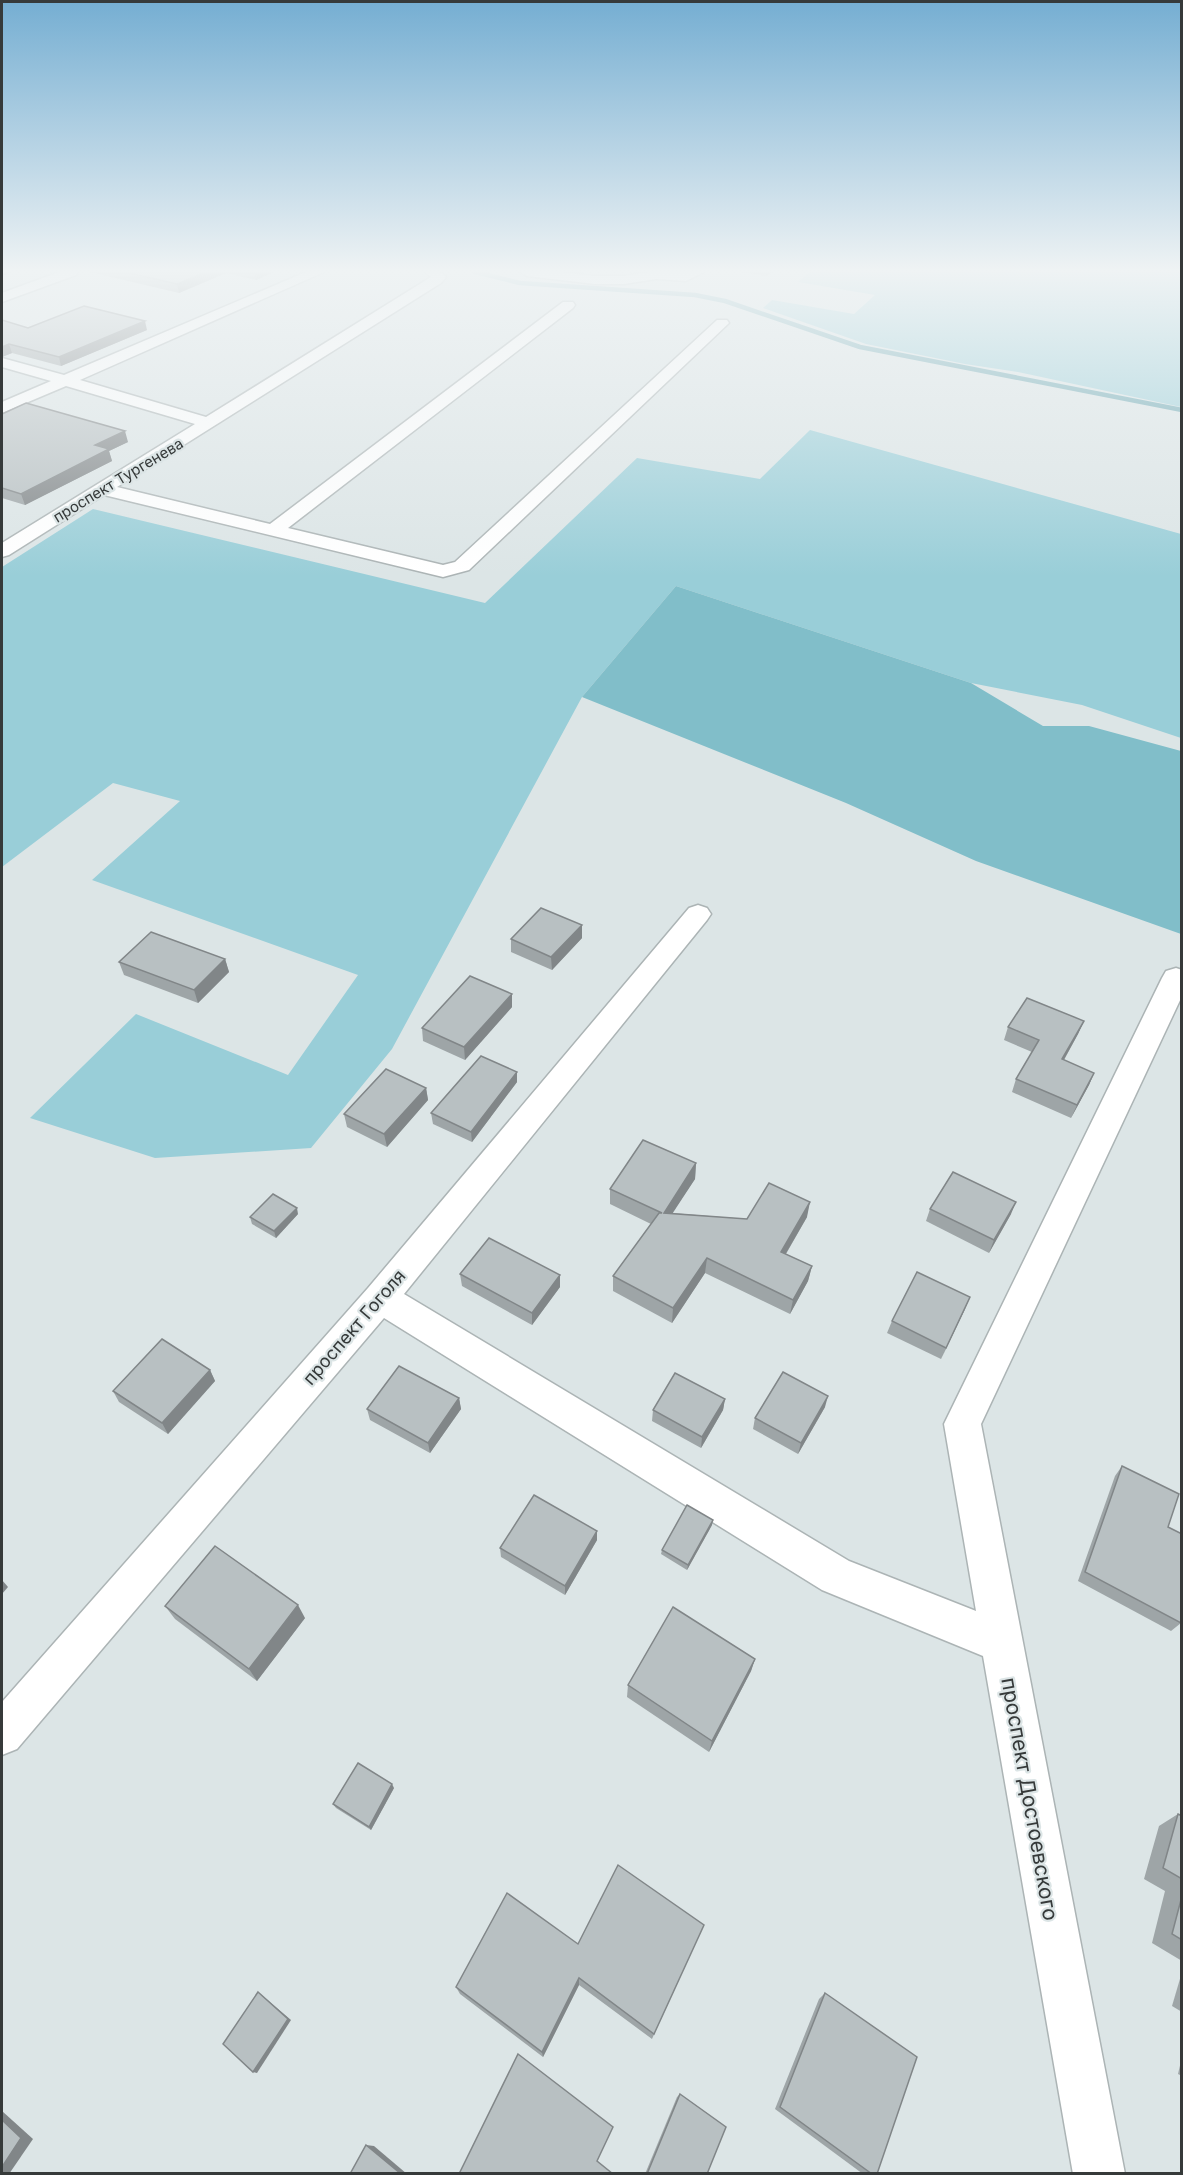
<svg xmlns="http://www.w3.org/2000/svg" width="1183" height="2175" font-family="Inter,sans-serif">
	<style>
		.green { fill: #99ced8 }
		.forest { fill: #81bec9 }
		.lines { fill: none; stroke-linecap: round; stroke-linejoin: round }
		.stream { stroke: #68a5b0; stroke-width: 4.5 }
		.street-casing { stroke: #acb4b5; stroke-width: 3 }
		.street { fill: #fff; fill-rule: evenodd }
		.wall { fill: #9ea5a7 }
		.shaded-wall { fill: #818688 }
		.building { fill: #b8c0c2; stroke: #818688; stroke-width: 1.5 }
		.labels { text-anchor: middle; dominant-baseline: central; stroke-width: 4.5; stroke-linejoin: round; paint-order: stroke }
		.far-street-label { font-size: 15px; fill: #363a3a; stroke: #dce5e6 }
		.street-label { font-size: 18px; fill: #363a3a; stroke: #dce5e6 }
		.near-street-label { font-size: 21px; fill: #363a3a; stroke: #dce5e6 }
	</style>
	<rect width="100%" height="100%" fill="#dce5e6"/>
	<g class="green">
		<path d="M810 272H1181V407L1018 372 965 364 866 344 763 308 772 300 854 314 875 295 798 282Z"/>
		<path d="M810 430 1181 534V738L1082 705 971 683 676 586 582 697 392 1049 311 1148 155 1158 30 1118 136 1014 288 1075 358 975 92 880 180 801 113 783 2 867V567L93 509 485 603 637 458 760 479Z"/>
	</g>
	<path class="forest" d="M676 586 971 683 1043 726H1089L1181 751V934L976 861 846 803 582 697Z"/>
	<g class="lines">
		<path class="stream" d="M475 272 520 283 695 295 725 301 860 347 1182 410"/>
		<g class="street-casing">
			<g id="street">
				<path d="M59 272H78L76 275 2 302V293Z"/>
				<path d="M306 272H324L80 380 206 417 431 277 425 272H440L446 277 441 283 117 487 270 524 563 302H573L575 305 573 308 288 528 443 565 455 562 717 320H727L729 323 469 570 443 577 104 495 9 555 2 557V543L195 424 66 386 2 413V402L51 381 2 367V358L64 375Z"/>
				<path d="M520 272H560L595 276H624L650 272H704L686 281 656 279 624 284H595L527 276Z"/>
				<path d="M698 905 707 908 711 914 707 920 404 1294 849 1561 976 1611 944 1424 1162 978 1166 971 1176 968 1182 970V996L981 1424 1125 2174H1073L983 1656 822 1590 384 1318 17 1749 2 1755V1702L368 1288 689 908Z"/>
			</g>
		</g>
		<use href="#street" class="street"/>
	</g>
	<g class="wall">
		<path d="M90 272H274L256 280 226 273 179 293Z"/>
		<path d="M741 272H772L766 276Z"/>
		<path d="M2 320 28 328 147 330 61 366 12 353 2 357Z"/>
		<path d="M2 414 128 442 109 451 112 461 25 505 2 498Z"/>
		<path d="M582 938 552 970 511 952V939Z"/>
		<path d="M225 959 229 972 198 1003 124 975 119 962Z"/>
		<path d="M512 994V1007L465 1060 423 1041 422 1028Z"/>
		<path d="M1084 1021 1078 1034 1064 1060 1094 1073 1089 1085 1071 1118 1012 1092 1016 1079 1032 1052 1004 1040 1008 1027Z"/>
		<path d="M517 1072V1082L472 1142 433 1124 431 1113Z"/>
		<path d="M426 1088 428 1100 387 1147 347 1127 344 1114Z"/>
		<path d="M696 1163 695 1179 672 1213 747 1219 807 1217 786 1254 812 1266 808 1281 790 1314 705 1273 672 1323 613 1291V1276L651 1224 610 1204V1189Z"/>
		<path d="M930 1209 1011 1214 989 1253 926 1221Z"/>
		<path d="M298 1214 276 1238 252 1224 250 1217Z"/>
		<path d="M460 1274 560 1275V1287L532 1325 462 1286Z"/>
		<path d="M965 1309 941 1359 887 1333 892 1321Z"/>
		<path d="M210 1370 215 1381 168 1434 119 1402 113 1391Z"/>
		<path d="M459 1398 461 1409 430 1453 370 1420 367 1409Z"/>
		<path d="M725 1399 723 1410 701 1448 652 1421 653 1410Z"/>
		<path d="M825 1407 798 1454 753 1429 755 1418Z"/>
		<path d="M1122 1466 1181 1623 1171 1631 1078 1581 1115 1476Z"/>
		<path d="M712 1525 687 1570 661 1554 662 1550Z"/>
		<path d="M597 1531V1540L565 1595 501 1557 500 1548Z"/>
		<path d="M165 1606 305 1618 257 1681 175 1619Z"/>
		<path d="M755 1659 751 1671 709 1752 627 1697 628 1685Z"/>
		<path d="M394 1788 371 1830 336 1808 333 1804Z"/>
		<path d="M1178 1814 1182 1816V1961L1152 1943 1165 1891 1144 1879 1159 1826Z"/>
		<path d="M704 1925 652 2039 579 1985 543 2057 460 1994 456 1987 578 1944Z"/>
		<path d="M1182 1972V2012L1172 2006Z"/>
		<path d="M825 1993 877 2174H863L775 2109 819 1999Z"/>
		<path d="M1182 2057V2076L1178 2074Z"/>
		<path d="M680 2094 707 2174H645L677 2097Z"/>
	</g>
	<g class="shaded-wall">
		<path d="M2 272H12L2 276Z"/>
		<path d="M206 272H225L226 273 179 293 177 284Z"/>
		<path d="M254 272H274L256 280Z"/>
		<path d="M766 272H772L766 276Z"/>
		<path d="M145 321 147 330 61 366 59 357Z"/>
		<path d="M9 344 12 353 2 357V347Z"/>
		<path d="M125 431 128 442 109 451 112 461 25 505 21 494 95 445Z"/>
		<path d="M582 925V938L552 970 551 957Z"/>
		<path d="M225 959 229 972 198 1003 194 990Z"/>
		<path d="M512 994V1007L465 1060 464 1047Z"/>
		<path d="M1084 1021 1078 1034 1057 1072 1062 1059Z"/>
		<path d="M517 1072V1082L472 1142 471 1132Z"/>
		<path d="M1094 1073 1089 1085 1071 1118 1077 1105Z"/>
		<path d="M426 1088 428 1100 387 1147 384 1134Z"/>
		<path d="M696 1163 695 1179 663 1228 664 1213Z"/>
		<path d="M810 1202 807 1217 778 1267 781 1252Z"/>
		<path d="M1016 1202 1011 1214 989 1253 994 1240Z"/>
		<path d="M297 1208 298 1214 276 1238 274 1231Z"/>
		<path d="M707 1258 705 1273 672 1323 673 1308Z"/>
		<path d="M812 1266 808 1281 790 1314 793 1300Z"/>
		<path d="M560 1275V1287L532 1325V1313Z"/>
		<path d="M970 1297 965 1309 941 1359 946 1348Z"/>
		<path d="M210 1370 215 1381 168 1434 162 1423Z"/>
		<path d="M828 1396 825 1407 798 1454 801 1443Z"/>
		<path d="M459 1398 461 1409 430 1453 428 1443Z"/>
		<path d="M725 1399 723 1410 701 1448 702 1437Z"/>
		<path d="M713 1520 712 1525 687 1570 688 1565Z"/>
		<path d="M597 1531V1540L565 1595V1586Z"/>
		<path d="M2 1580 8 1587 2 1594Z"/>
		<path d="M298 1605 305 1618 257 1681 249 1669Z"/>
		<path d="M755 1659 751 1671 709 1752 712 1741Z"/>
		<path d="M392 1784 394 1788 371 1830 369 1827Z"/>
		<path d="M579 1978V1985L543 2057 542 2052Z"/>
		<path d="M258 1992 291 2020 257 2073 253 2072Z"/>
		<path d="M2 2111 33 2139 9 2174H2Z"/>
		<path d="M366 2145 374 2146 407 2174H401Z"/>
	</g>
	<g class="building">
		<path d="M125 272H206L177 284Z"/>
		<path d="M84 306 145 321 59 357 9 344 2 347V320L28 328Z"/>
		<path d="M26 403 125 431 95 445 109 449 21 494 2 488V414Z"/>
		<path d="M541 908 582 925 551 957 511 939Z"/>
		<path d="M151 932 225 959 194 990 119 962Z"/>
		<path d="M470 976 512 994 464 1047 422 1028Z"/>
		<path d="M1027 998 1084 1021 1062 1059 1094 1073 1077 1105 1016 1079 1039 1040 1008 1027Z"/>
		<path d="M481 1056 517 1072 471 1132 431 1113Z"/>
		<path d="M386 1069 426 1088 384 1134 344 1114Z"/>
		<path d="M643 1140 696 1163 664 1213 747 1219 769 1183 810 1202 781 1252 812 1266 793 1300 707 1258 673 1308 613 1276 659 1213H662L610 1189Z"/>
		<path d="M953 1172 1016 1202 994 1240 930 1209Z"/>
		<path d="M273 1194 297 1208 274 1231 250 1217Z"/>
		<path d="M489 1238 560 1275 532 1313 460 1274Z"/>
		<path d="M917 1272 970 1297 946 1348 892 1321Z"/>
		<path d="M162 1339 210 1370 162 1423 113 1391Z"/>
		<path d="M399 1366 459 1398 428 1443 367 1409Z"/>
		<path d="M783 1372 828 1396 801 1443 755 1418Z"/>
		<path d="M675 1373 725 1399 702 1437 653 1410Z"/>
		<path d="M1122 1466 1179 1494 1168 1527 1182 1534V1620L1181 1623 1085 1572Z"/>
		<path d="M534 1495 597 1531 565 1586 500 1548Z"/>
		<path d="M687 1505 713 1520 688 1565 662 1550Z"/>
		<path d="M215 1546 298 1605 249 1669 165 1606Z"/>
		<path d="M673 1607 755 1659 712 1741 628 1685Z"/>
		<path d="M358 1763 392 1784 369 1827 333 1804Z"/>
		<path d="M1178 1814 1182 1816V1879L1163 1868Z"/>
		<path d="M618 1865 704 1925 654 2034 579 1978 542 2052 456 1987 507 1893 578 1944Z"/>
		<path d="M1182 1896V1940L1172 1934Z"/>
		<path d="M258 1992 288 2019 253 2072 223 2044Z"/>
		<path d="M825 1993 917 2057 877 2174H872L780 2107Z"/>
		<path d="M518 2054 613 2127 597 2161 613 2174H459Z"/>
		<path d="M680 2094 726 2127 707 2174H647Z"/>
		<path d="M2 2120 21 2138 2 2167Z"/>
		<path d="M366 2145 401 2174H350Z"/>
	</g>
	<linearGradient id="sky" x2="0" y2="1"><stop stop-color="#75aed2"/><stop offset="0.47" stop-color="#eff3f4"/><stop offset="1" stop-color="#eff3f4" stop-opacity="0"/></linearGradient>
	<rect width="1183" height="576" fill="url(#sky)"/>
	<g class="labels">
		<g class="far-street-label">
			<text transform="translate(118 480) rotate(-31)">проспект Тургенева</text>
		</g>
		<g class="street-label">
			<text transform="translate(354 1327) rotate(-49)">проспект Гоголя</text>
		</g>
		<g class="near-street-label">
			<text transform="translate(1030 1799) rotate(80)">проспект Достоевского</text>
		</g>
	</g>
	<rect width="1183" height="2175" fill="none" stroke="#363a3a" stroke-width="6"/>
</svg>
